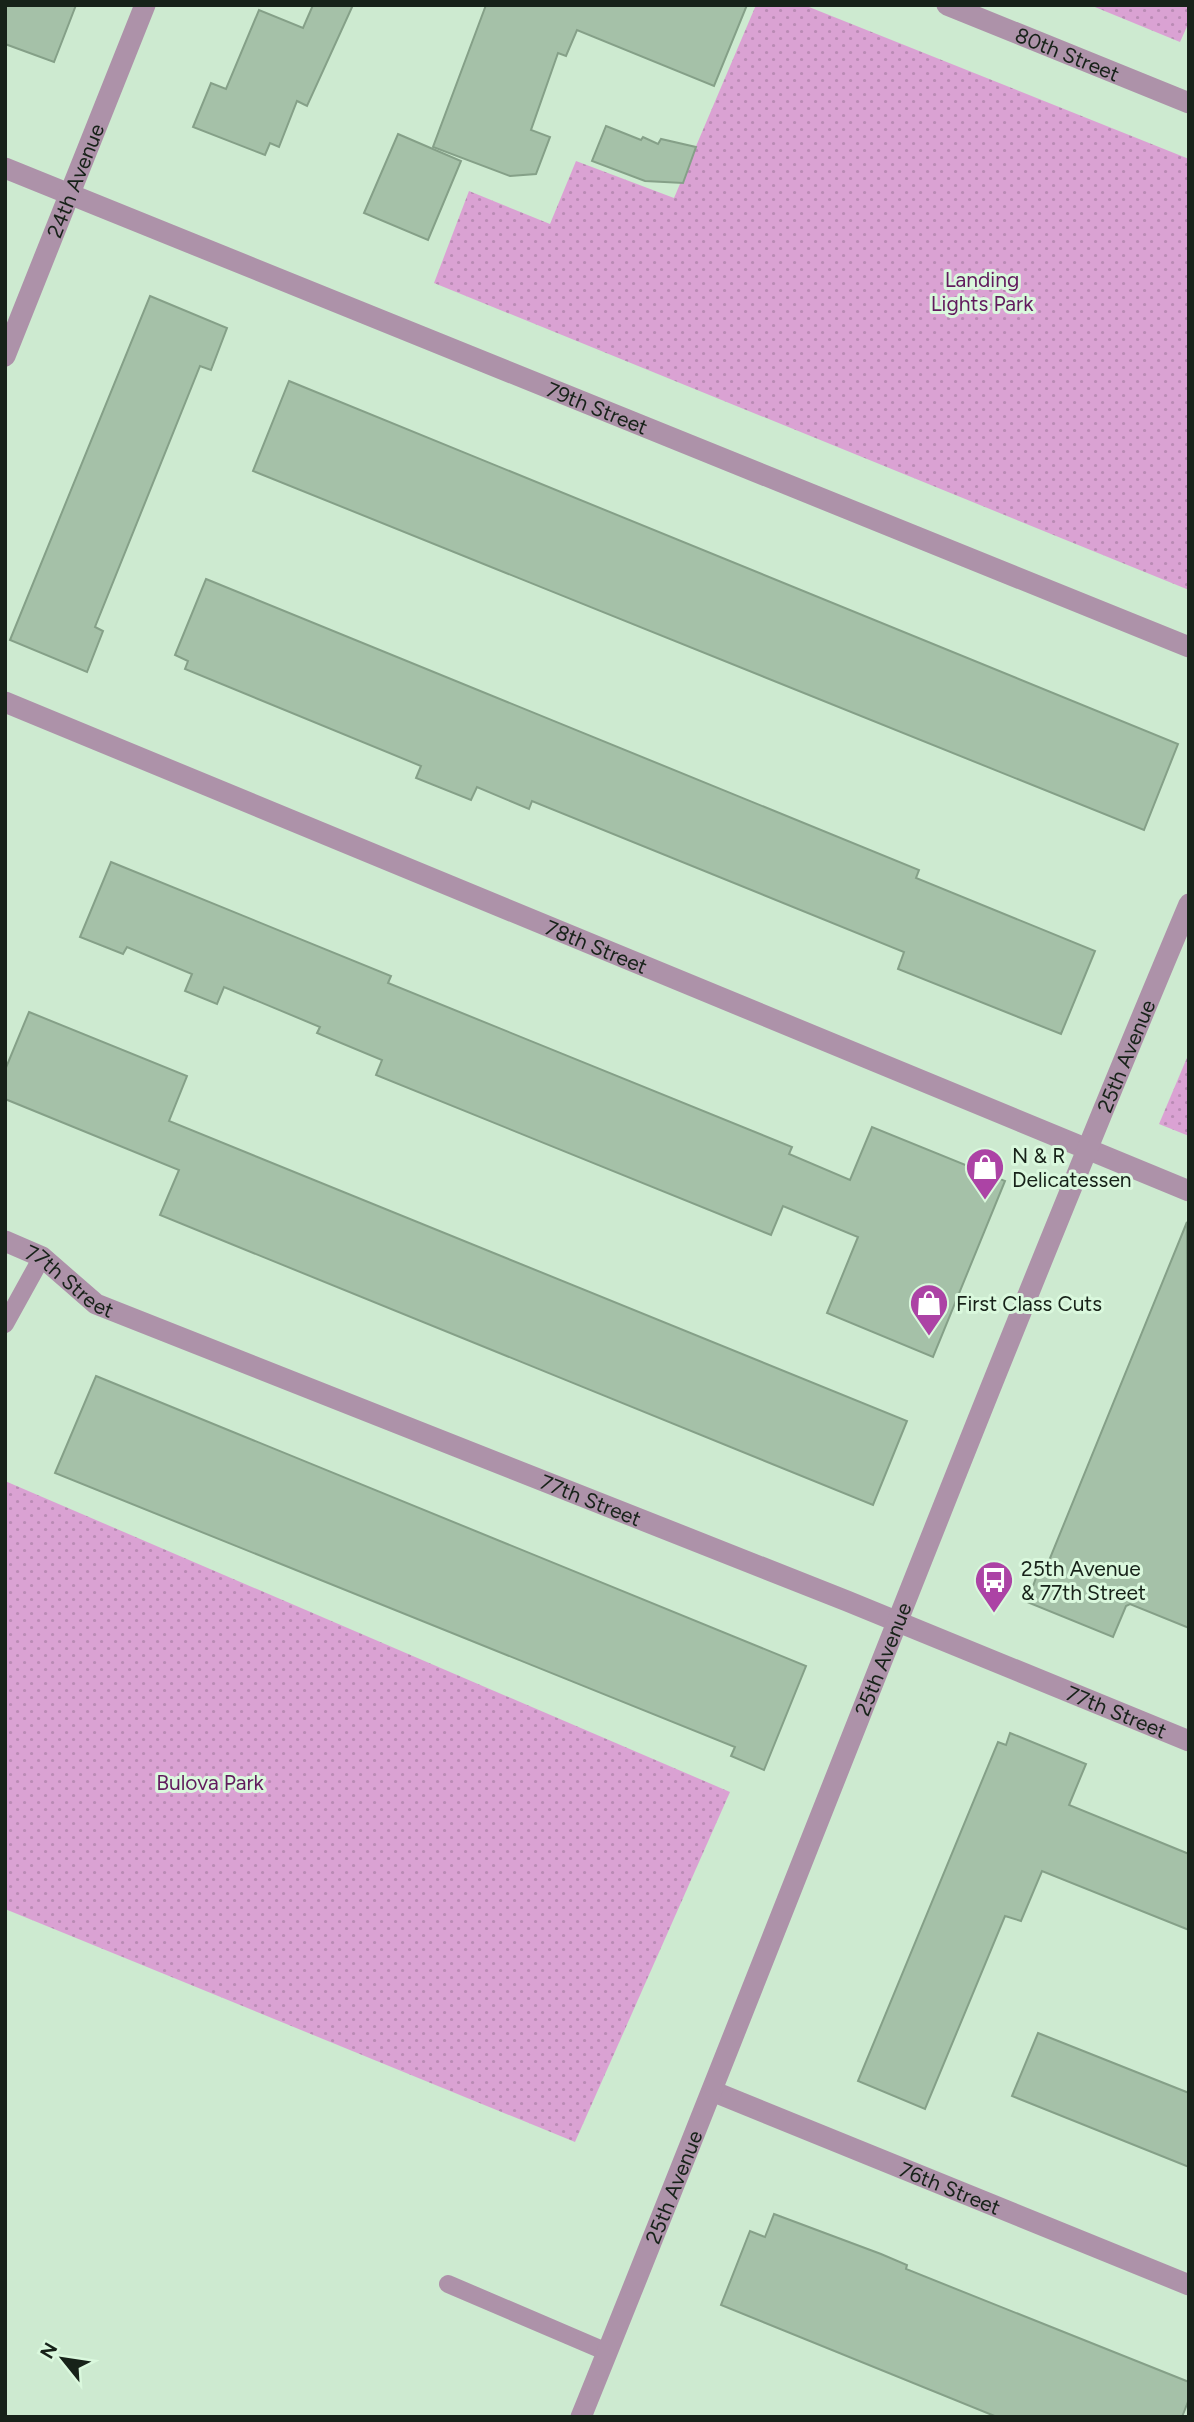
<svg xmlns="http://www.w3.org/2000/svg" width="1194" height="2422" font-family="Figtree,sans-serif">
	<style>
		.park { fill: url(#park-dots) }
		.building { fill: #a5c1a8; stroke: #85a088; stroke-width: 2 }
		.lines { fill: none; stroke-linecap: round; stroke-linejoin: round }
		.lane { stroke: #ad92a9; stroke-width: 18 }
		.street { stroke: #ad92a9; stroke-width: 21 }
		.labels { text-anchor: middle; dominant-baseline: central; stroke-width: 6; stroke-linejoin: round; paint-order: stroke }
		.street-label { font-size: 21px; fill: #172219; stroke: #daf8dd }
		.park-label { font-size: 21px; fill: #611a5d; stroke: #daf8dd }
		.poi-label { font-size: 21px; fill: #172219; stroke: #daf8dd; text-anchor: start }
	</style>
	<defs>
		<pattern id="park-dots" width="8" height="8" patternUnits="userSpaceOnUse" patternTransform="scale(1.75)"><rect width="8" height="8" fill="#daa2d3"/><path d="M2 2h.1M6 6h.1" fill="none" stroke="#ba8bb5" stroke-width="1.8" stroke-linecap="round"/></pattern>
	</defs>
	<rect width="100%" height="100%" fill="#cdead0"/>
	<g class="park">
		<path d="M756 5H804L1189 159V590L434 283 469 191 550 224 576 161 674 198Z"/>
		<path d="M1090 5H1189V22L1180 42Z"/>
		<path d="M1189 1053V1136L1159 1124Z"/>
		<path d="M5 1481 730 1792 575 2142 5 1909Z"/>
	</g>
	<g class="building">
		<path d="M5 5H76L54 62 5 44Z"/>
		<path d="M313 5H353L307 106 297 101 279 147 270 143 265 155 193 127 211 83 226 89 259 10 303 28Z"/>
		<path d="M486 5H747L714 86 577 30 566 56 558 53 531 130 550 137 536 174 510 176 433 147Z"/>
		<path d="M606 126 641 140 643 137 658 144 661 139 696 147 683 183 645 181 592 161Z"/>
		<path d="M398 134 461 161 428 240 364 213Z"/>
		<path d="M150 296 227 328 211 370 200 366 95 627 103 631 87 672 10 640Z"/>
		<path d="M289 381 1178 744 1144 830 253 471Z"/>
		<path d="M206 579 919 870 916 878 1095 951 1061 1034 898 969 904 952 532 801 529 809 477 787 471 800 416 778 421 766 185 669 188 661 175 655Z"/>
		<path d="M111 862 391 976 388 983 792 1147 789 1154 850 1180 872 1127 1005 1181 933 1357 827 1313 858 1237 783 1206 771 1235 376 1075 382 1060 317 1033 320 1027 224 987 217 1004 185 991 192 974 127 947 123 954 80 937Z"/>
		<path d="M29 1012 187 1076 169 1121 907 1421 873 1505 160 1215 179 1170 5 1099V1070Z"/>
		<path d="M1187 1222 1189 1628 1130 1604 1126 1606 1113 1637 1027 1602 1039 1570 1044 1573Z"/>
		<path d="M96 1376 806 1666 764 1770 731 1756 735 1747 55 1473Z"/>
		<path d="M1010 1733 1086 1764 1069 1805 1189 1854V1930L1042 1871 1021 1921 1005 1916 925 2109 858 2081 998 1742 1006 1745Z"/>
		<path d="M1038 2033 1189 2093V2167L1012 2096Z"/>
		<path d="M774 2214 881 2254 907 2265 906 2269 1189 2382V2399L1182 2417H997L721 2305 750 2231 765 2237Z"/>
	</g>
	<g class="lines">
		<g class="lane">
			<path d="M5 1324 42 1257"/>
			<path d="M448 2284 607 2352"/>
		</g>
		<g class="street">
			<path id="s1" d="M947 5 1189 103"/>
			<path id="s2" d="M5 168 1189 647"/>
			<path id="s3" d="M5 356 145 5"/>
			<path id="s4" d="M5 702 1189 1191"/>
			<path id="s5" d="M5 1241 42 1257 96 1304 847 1601 1189 1741"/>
			<path id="s6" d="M712 2091 1189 2285"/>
			<path id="s7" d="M581 2417C785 1913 978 1405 1189 904"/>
		</g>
	</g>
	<defs>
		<g id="shop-pin" transform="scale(2.0125)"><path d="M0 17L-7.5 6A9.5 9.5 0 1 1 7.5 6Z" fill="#ac43a5" stroke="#daf8dd"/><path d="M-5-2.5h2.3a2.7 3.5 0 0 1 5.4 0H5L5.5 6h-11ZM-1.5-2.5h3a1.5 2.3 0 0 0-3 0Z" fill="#fff"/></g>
		<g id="bus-pin" transform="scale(2.0125)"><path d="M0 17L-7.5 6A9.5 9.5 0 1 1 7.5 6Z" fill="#ac43a5" stroke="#daf8dd"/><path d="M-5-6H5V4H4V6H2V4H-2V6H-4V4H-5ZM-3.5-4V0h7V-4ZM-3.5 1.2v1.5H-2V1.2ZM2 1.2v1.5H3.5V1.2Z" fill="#fff"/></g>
	</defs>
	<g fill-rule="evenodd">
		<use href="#shop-pin" x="985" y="1167"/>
		<use href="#shop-pin" x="929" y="1303"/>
		<use href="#bus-pin" x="994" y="1580"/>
	</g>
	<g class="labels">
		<g class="street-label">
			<text stroke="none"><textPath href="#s1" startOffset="130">80th Street</textPath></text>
			<text stroke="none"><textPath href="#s3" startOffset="189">24th Avenue</textPath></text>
			<text stroke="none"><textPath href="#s2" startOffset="639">79th Street</textPath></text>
			<text stroke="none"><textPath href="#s4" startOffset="640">78th Street</textPath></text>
			<text stroke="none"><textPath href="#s7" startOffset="1466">25th Avenue</textPath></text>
			<text stroke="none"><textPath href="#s5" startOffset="77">77th Street</textPath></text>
			<text stroke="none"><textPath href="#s5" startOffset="644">77th Street</textPath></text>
			<text stroke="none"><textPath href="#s7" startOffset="816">25th Avenue</textPath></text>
			<text stroke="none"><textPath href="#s5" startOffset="1211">77th Street</textPath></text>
			<text stroke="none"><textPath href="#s7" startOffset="248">25th Avenue</textPath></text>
			<text stroke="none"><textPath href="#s6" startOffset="257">76th Street</textPath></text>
		</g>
		<g class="park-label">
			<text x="982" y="279">Landing<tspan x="982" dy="24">Lights Park</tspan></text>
			<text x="210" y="1782">Bulova Park</text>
		</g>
		<g class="poi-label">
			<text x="1012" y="1155">N &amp; R<tspan x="1012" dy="24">Delicatessen</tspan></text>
			<text x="956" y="1303">First Class Cuts</text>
			<text x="1021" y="1568">25th Avenue<tspan x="1021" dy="24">&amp; 77th Street</tspan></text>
		</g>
	</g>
	<rect width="1194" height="2422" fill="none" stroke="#172219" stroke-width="14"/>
	<g transform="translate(63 2359) rotate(300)" stroke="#daf8dd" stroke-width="5" paint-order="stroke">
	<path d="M0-5L12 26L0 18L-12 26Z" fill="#172219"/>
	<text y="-10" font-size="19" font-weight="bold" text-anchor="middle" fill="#172219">N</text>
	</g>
</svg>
